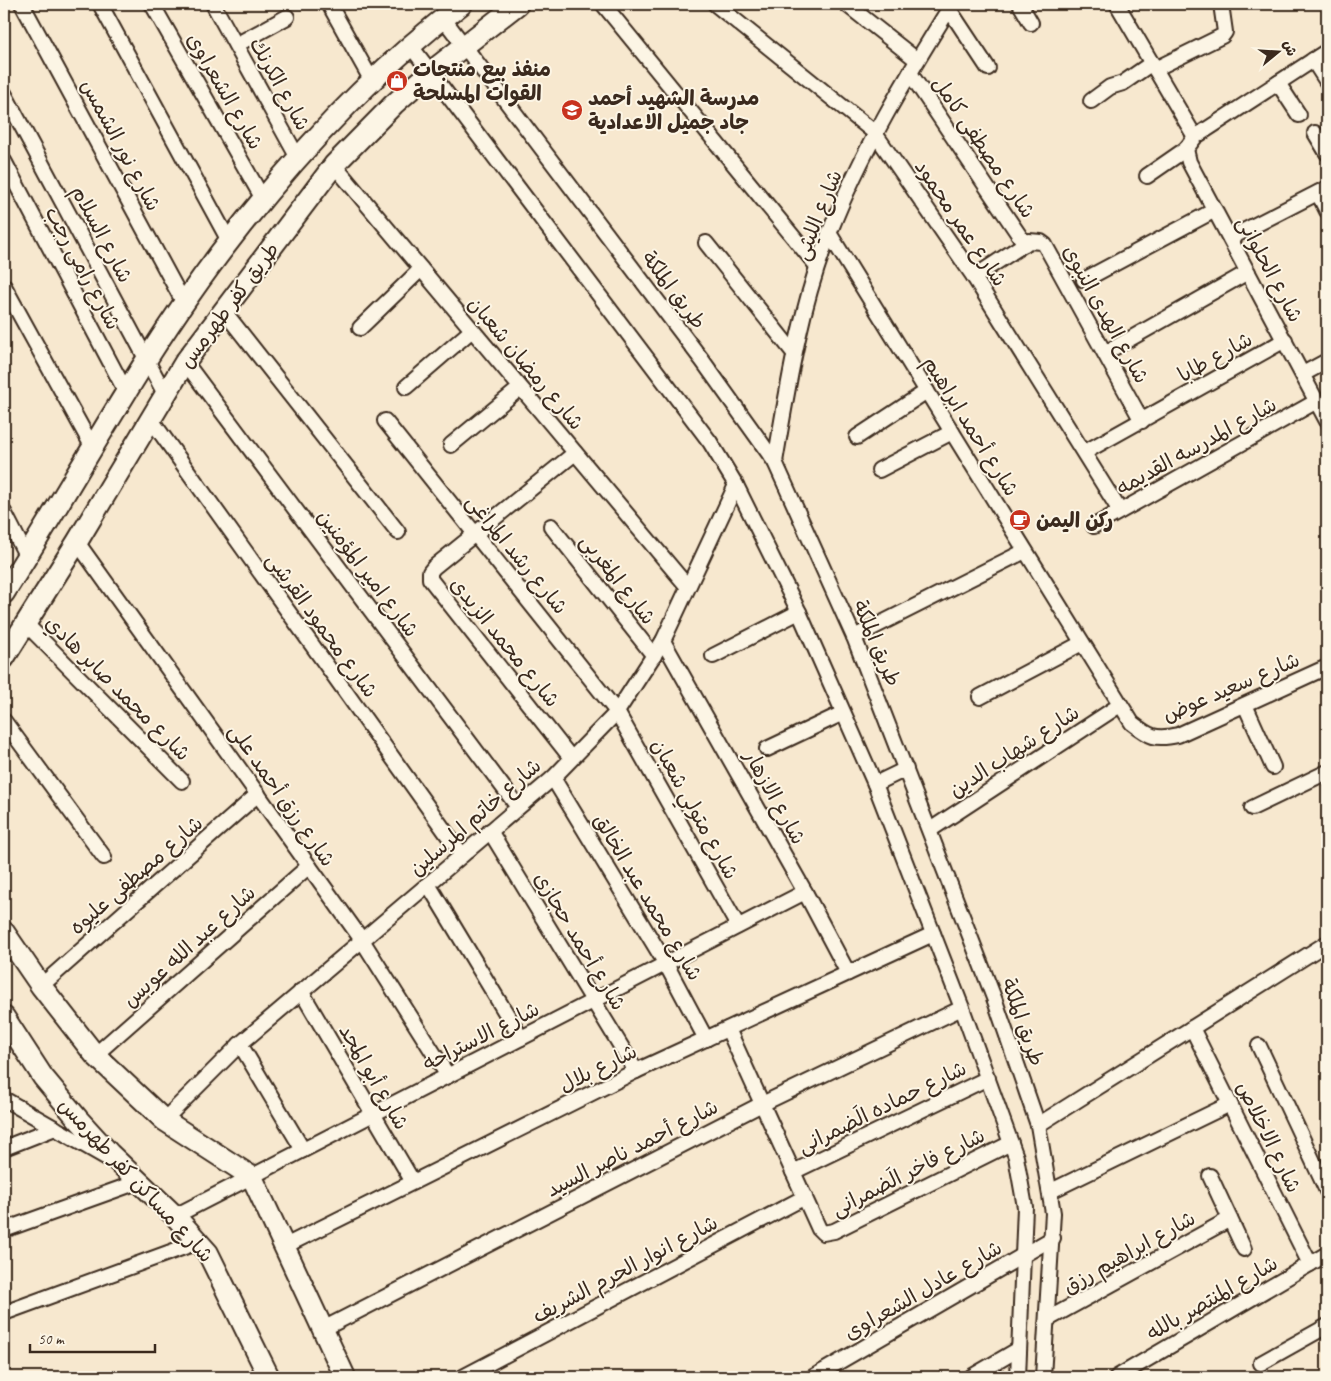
<svg xmlns="http://www.w3.org/2000/svg" width="1331" height="1381" font-family="Caveat,'Playpen Sans Arabic',sans-serif">
	<style>
		.lines { fill: none; stroke-linecap: round; stroke-linejoin: round }
		.street-casing { stroke: #3b2a1e; stroke-width: 18 }
		.secondary-casing { stroke: #3b2a1e; stroke-width: 24 }
		.street { stroke: #fcf5e5; stroke-width: 14 }
		.secondary { stroke: #fcf5e5; stroke-width: 20 }
		.labels { text-anchor: middle; dominant-baseline: central; stroke-width: 4; stroke-linejoin: round; paint-order: stroke }
		.poi-label { font-size: 21px; font-weight: bold; fill: #3b2a1e; stroke: #fcf5e5; text-anchor: start }
		.street-label { font-size: 21px; fill: #3b2a1e; stroke: #fcf5e5 }
	</style>
	<rect width="100%" height="100%" fill="#f7e8cf"/>
	<filter id="ink" filterUnits="userSpaceOnUse"><feTurbulence type="fractalNoise" baseFrequency=".02" numOctaves="2"/><feDisplacementMap in="SourceGraphic" scale="10" xChannelSelector="R" yChannelSelector="G"/><feConvolveMatrix kernelMatrix="1 2 1 2 8 2 1 2 1" color-interpolation-filters="sRGB"/></filter>
	<g filter="url(#ink)">
		<g class="lines">
			<g class="street-casing">
				<g id="street">
					<path d="M22 4 185 305"/>
					<path d="M100 4 229 241"/>
					<path d="M152 4 263 199"/>
					<path d="M213 4 298 158"/>
					<path d="M329 4 372 81"/>
					<path d="M603 4 817 266"/>
					<path d="M715 4 874 132 974 277 1120 511"/>
					<path d="M846 4 917 60"/>
					<path d="M1020 4 1031 23"/>
					<path d="M1117 4 1195 137"/>
					<path d="M949 9 988 68"/>
					<path d="M443 18 702 360 775 462 854 637 994 998 1038 1125 1053 1213 1043 1377"/>
					<path d="M236 45 287 17"/>
					<path d="M410 45 710 442 736 485 799 612 875 784 962 1008 1016 1157 1025 1207 1018 1377"/>
					<path d="M1327 51 1195 137 1186 149 1189 162 1327 421"/>
					<path d="M1313 60 1327 82"/>
					<path d="M1155 69 1222 36 1225 32 1221 4"/>
					<path d="M910 73 1025 244"/>
					<path d="M1278 83 1299 115"/>
					<path d="M4 93 165 394"/>
					<path d="M1091 101 1110 87 1123 83 1152 63"/>
					<path d="M1315 133 1327 153"/>
					<path d="M4 161 127 394"/>
					<path d="M334 165 687 586"/>
					<path d="M1147 176 1186 149"/>
					<path d="M1318 193 1327 211"/>
					<path d="M829 233 1132 723C1150 737 1155 740 1178 735L1327 667"/>
					<path d="M1230 238 1327 188"/>
					<path d="M706 243 793 352"/>
					<path d="M974 277 1029 241 1041 242 1045 245 1142 421"/>
					<path d="M1084 280 1215 210"/>
					<path d="M4 286 93 448"/>
					<path d="M223 310 398 532"/>
					<path d="M360 328 421 269"/>
					<path d="M1105 353 1248 272"/>
					<path d="M185 362 518 807"/>
					<path d="M1303 374 1327 361"/>
					<path d="M406 387 472 330"/>
					<path d="M150 418 462 855"/>
					<path d="M385 421 617 712 738 926"/>
					<path d="M857 437 927 391"/>
					<path d="M451 445 520 388"/>
					<path d="M1085 452 1285 340"/>
					<path d="M775 462C788 385 800 308 829 234 861 152 906 78 952 4"/>
					<path d="M879 470 952 432"/>
					<path d="M4 512 27 557"/>
					<path d="M551 526 654 656"/>
					<path d="M1094 526 1317 401"/>
					<path d="M77 542 362 940 448 1076"/>
					<path d="M26 624 182 781"/>
					<path d="M854 637 1025 551"/>
					<path d="M663 641 805 892 848 973"/>
					<path d="M713 656 799 612"/>
					<path d="M980 697 1082 643"/>
					<path d="M1245 705 1273 767"/>
					<path d="M4 721 104 857"/>
					<path d="M767 749 843 713"/>
					<path d="M571 758 430 579V572L434 567 575 453"/>
					<path d="M553 778 666 964 706 1039"/>
					<path d="M875 784 906 769"/>
					<path d="M1252 808 1327 772"/>
					<path d="M930 830 1120 705"/>
					<path d="M490 831 636 1071"/>
					<path d="M428 884 521 1038"/>
					<path d="M41 986 258 794"/>
					<path d="M301 991 413 1182"/>
					<path d="M1192 1028 1310 1264"/>
					<path d="M728 1029 819 1229 823 1233 834 1231 1011 1143"/>
					<path d="M240 1044 303 1150"/>
					<path d="M1259 1046 1327 1191"/>
					<path d="M95 1055 309 866"/>
					<path d="M4 1099 107 1158"/>
					<path d="M164 1120 240 1044 553 778 617 712 663 641 736 485"/>
					<path d="M1038 1125 1327 943"/>
					<path d="M4 1148 55 1128"/>
					<path d="M793 1172 988 1078"/>
					<path d="M1210 1176 1244 1249"/>
					<path d="M1051 1191 1230 1104"/>
					<path d="M175 1216 805 892"/>
					<path d="M4 1230 138 1182"/>
					<path d="M285 1246 636 1071 933 934"/>
					<path d="M4 1313 198 1242"/>
					<path d="M1048 1319 1230 1219"/>
					<path d="M323 1329 762 1104 962 1008"/>
					<path d="M1261 1363 1327 1326"/>
					<path d="M463 1377 805 1197"/>
					<path d="M813 1377 1053 1238"/>
					<path d="M971 1377 1019 1349"/>
					<path d="M1117 1377 1327 1254"/>
				</g>
			</g>
			<g class="secondary-casing">
				<g id="secondary">
					<path d="M4 593C78 477 145 349 230 240 297 154 374 70 462 4"/>
					<path d="M4 658 77 542 185 362 334 165 394 104 432 71 518 4"/>
					<path d="M4 932 41 986 95 1055 164 1120 252 1177 345 1377"/>
					<path d="M4 1017 43 1077 78 1119 110 1154 175 1216 208 1253 269 1377"/>
				</g>
			</g>
			<use href="#street" class="street"/>
			<use href="#secondary" class="secondary"/>
		</g>
	</g>
	<defs>
		<g id="shop-disc" transform="scale(1.125)"><circle r="9.5" fill="#c8321e" stroke="#fcf5e5"/><path d="M-5-2.5h2.3a2.7 3.5 0 0 1 5.4 0H5L5.5 6h-11ZM-1.5-2.5h3a1.5 2.3 0 0 0-3 0Z" fill="#fff"/></g>
		<g id="school-disc" transform="scale(1.125)"><circle r="9.5" fill="#c8321e" stroke="#fcf5e5"/><path d="M0-5L7-2L0 1L-7-2ZM-4 1L0 2.5L4 1V4Q0 6-4 4Z" fill="#fff"/></g>
		<g id="cafe-disc" transform="scale(1.125)"><circle r="9.5" fill="#c8321e" stroke="#fcf5e5"/><path d="M-5.5-4.5H6V0H3Q3 3.5 0 3.5H-2.5Q-5.5 3.5-5.5 0ZM3-3.2v2h1.7v-2ZM-6 4.5H4V6H-6Z" fill="#fff"/></g>
	</defs>
	<g fill-rule="evenodd">
		<use href="#shop-disc" x="397" y="81"/>
		<use href="#school-disc" x="572" y="110"/>
		<use href="#cafe-disc" x="1020" y="520"/>
	</g>
	<g class="labels">
		<g class="poi-label">
			<text x="413" y="69">منفذ بيع منتجات<tspan x="413" dy="24">القوات المسلحة</tspan></text>
			<text x="588" y="98">مدرسة الشهيد أحمد<tspan x="588" dy="24">جاد جميل الاعدادية</tspan></text>
			<text x="1036" y="520">ركن اليمن</text>
		</g>
		<g class="street-label">
			<text transform="translate(280 84) rotate(61)">شارع الكرنك</text>
			<text transform="translate(225 91) rotate(60)">شارع الشعراوى</text>
			<text transform="translate(121 145) rotate(62)">شارع نور الشمس</text>
			<text transform="translate(984 147) rotate(56)">شارع مصطفى كامل</text>
			<text transform="translate(818 215) rotate(-68)">شارع الليثى</text>
			<text transform="translate(961 223) rotate(56)">شارع عمر محمود</text>
			<text transform="translate(102 234) rotate(62)">شارع السلام</text>
			<text transform="translate(83 268) rotate(62)">شارع رامى رجب</text>
			<text transform="translate(1270 269) rotate(62)">شارع الحلوانى</text>
			<text transform="translate(674 290) rotate(53)">طريق الملكة</text>
			<text transform="translate(229 305) rotate(-53)">طريق كفر طهرمس</text>
			<text transform="translate(1106 314) rotate(61)">شارع الهدى النبوى</text>
			<text transform="translate(1215 357) rotate(-29)">شارع طابا</text>
			<text transform="translate(526 363) rotate(50)">شارع رمضان شعبان</text>
			<text transform="translate(971 426) rotate(58)">شارع أحمد ابراهيم</text>
			<text transform="translate(1196 446) rotate(-29)">شارع المدرسه القديمه</text>
			<text transform="translate(517 554) rotate(51)">شارع رشد المراغى</text>
			<text transform="translate(368 573) rotate(53)">شارع امير المؤمنين</text>
			<text transform="translate(618 579) rotate(52)">شارع المغربى</text>
			<text transform="translate(322 625) rotate(54)">شارع محمود القرشى</text>
			<text transform="translate(505 642) rotate(51)">شارع محمد الزيدى</text>
			<text transform="translate(877 643) rotate(67)">طريق الملكة</text>
			<text transform="translate(1231 687) rotate(-23)">شارع سعيد عوض</text>
			<text transform="translate(118 688) rotate(45)">شارع محمد صابر هادي</text>
			<text transform="translate(1014 751) rotate(-33)">شارع شهاب الدين</text>
			<text transform="translate(282 795) rotate(55)">شارع رزق أحمد على</text>
			<text transform="translate(775 797) rotate(61)">شارع الازهار</text>
			<text transform="translate(695 809) rotate(61)">شارع متولي شعبان</text>
			<text transform="translate(475 817) rotate(-41)">شارع خاتم المرسلين</text>
			<text transform="translate(136 875) rotate(-41)">شارع مصطفى عليوه</text>
			<text transform="translate(648 897) rotate(59)">شارع محمد عبد الخالق</text>
			<text transform="translate(580 941) rotate(59)">شارع أحمد حجازى</text>
			<text transform="translate(189 946) rotate(-42)">شارع عبد الله عويس</text>
			<text transform="translate(1023 1022) rotate(71)">طريق الملكة</text>
			<text transform="translate(481 1036) rotate(-27)">شارع الاستراحه</text>
			<text transform="translate(598 1068) rotate(-26)">شارع بلال</text>
			<text transform="translate(374 1077) rotate(60)">شارع أبو المجد</text>
			<text transform="translate(882 1107) rotate(-26)">شارع حماده الَضمرانى</text>
			<text transform="translate(1269 1137) rotate(64)">شارع الاخلاص</text>
			<text transform="translate(632 1148) rotate(-27)">شارع أحمد ناصر السيد</text>
			<text transform="translate(908 1172) rotate(-27)">شارع فاخر الَضمرانى</text>
			<text transform="translate(136 1180) rotate(47)">شارع مساكن كفر طهرمس</text>
			<text transform="translate(1129 1252) rotate(-29)">شارع ابراهيم رزق</text>
			<text transform="translate(625 1269) rotate(-28)">شارع انوار الحرم الشريف</text>
			<text transform="translate(923 1290) rotate(-30)">شارع عادل الشعراوى</text>
			<text transform="translate(1212 1298) rotate(-30)">شارع المنتصر بالله</text>
		</g>
	</g>
	<rect width="1331" height="1381" fill="none" stroke="#fcf5e5" stroke-width="20"/>
	<rect x="10" y="10" width="1311" height="1361" fill="none" stroke="#3b2a1e" stroke-width="2" filter="url(#ink)"/>
	<g transform="translate(1278 52) rotate(72)" stroke="#fcf5e5" stroke-width="4" paint-order="stroke">
	<path d="M0-4L9 19L0 12L-9 19Z" fill="#3b2a1e"/>
	<text y="-8" font-size="14" font-weight="bold" text-anchor="middle" fill="#3b2a1e">ش</text>
	</g>
	<path d="M30 1344v8h125v-8" fill="none" stroke="#3b2a1e" stroke-width="2.5"/>
	<text x="38" y="1344" font-size="15" fill="#3b2a1e" stroke="#fcf5e5" stroke-width="4" paint-order="stroke">50 m</text>
</svg>
